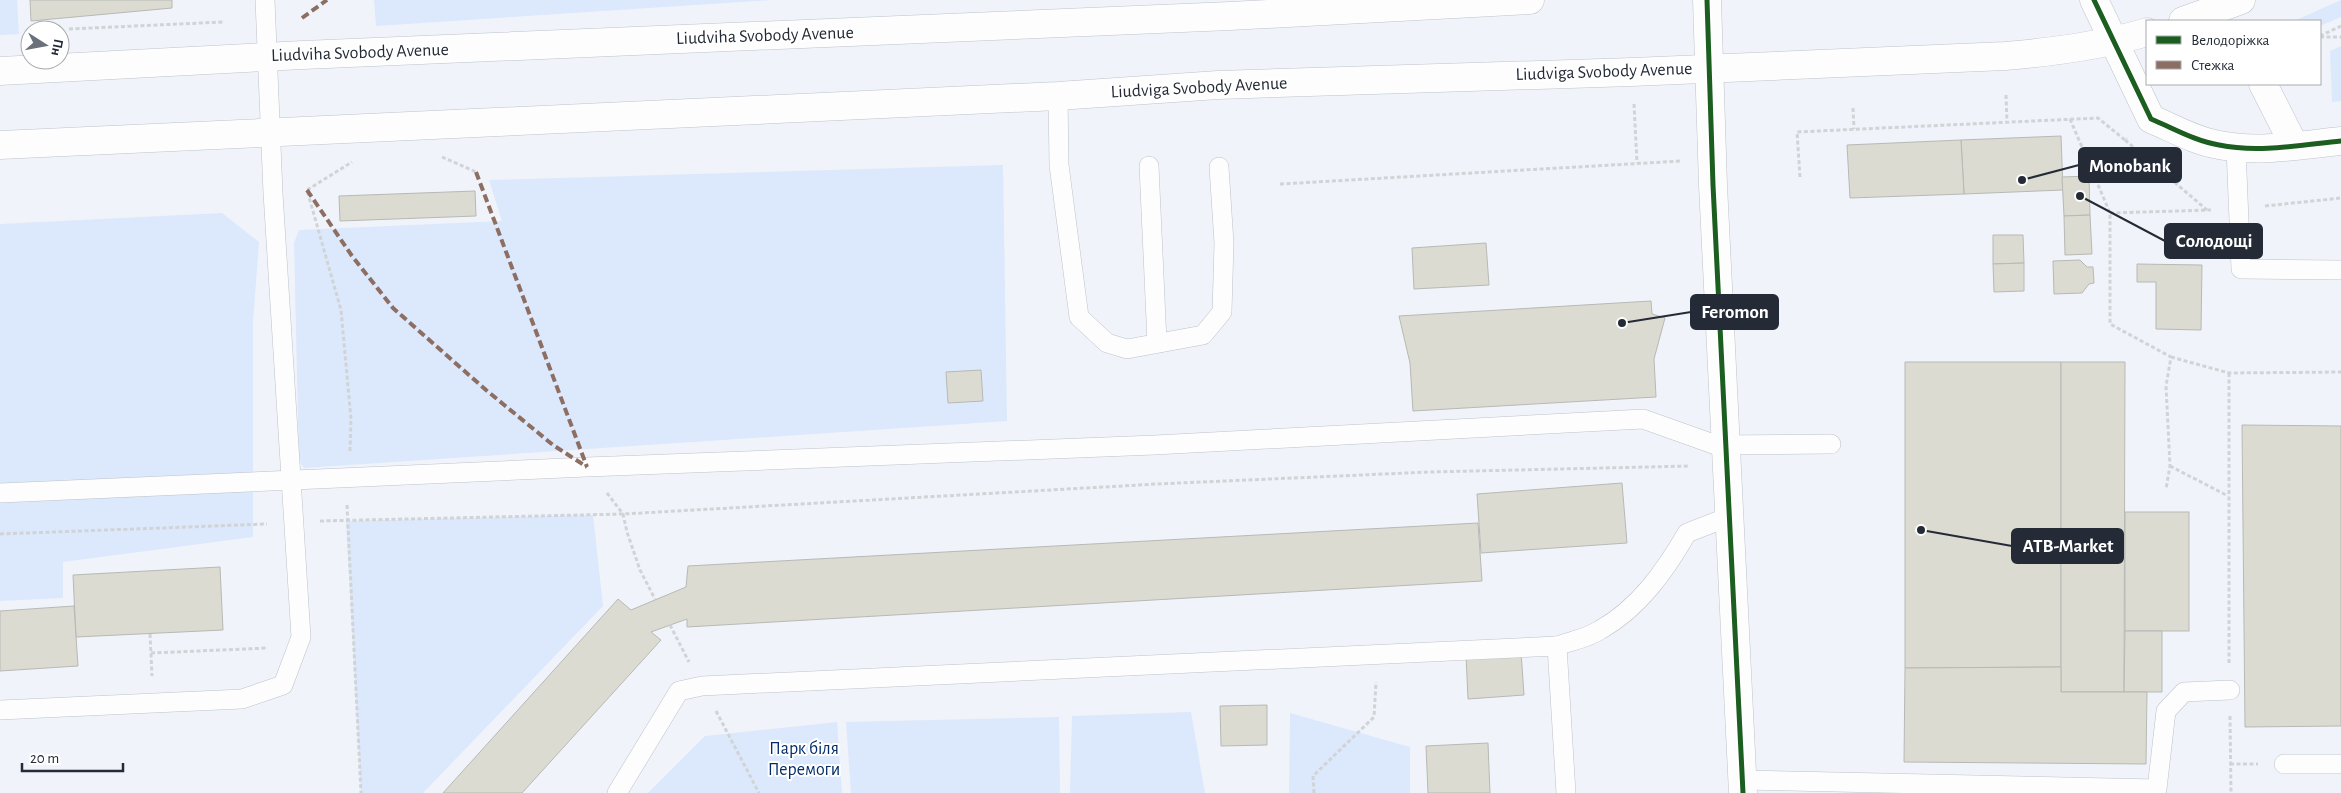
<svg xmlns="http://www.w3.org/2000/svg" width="2341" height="793" font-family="'Alegreya Sans',sans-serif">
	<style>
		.green { fill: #dce8fb }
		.building { fill: #dbdbd2; stroke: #b7b9b5 }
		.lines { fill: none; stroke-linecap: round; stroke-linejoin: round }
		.lane-casing { stroke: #bdc2ca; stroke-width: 20 }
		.street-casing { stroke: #bdc2ca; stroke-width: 29 }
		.secondary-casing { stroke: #bdc2ca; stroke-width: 29 }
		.path { stroke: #d1d4d6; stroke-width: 3; stroke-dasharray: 4 2.5; stroke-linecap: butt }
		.lane { stroke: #fdfdfe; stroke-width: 19 }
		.street { stroke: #fdfdfe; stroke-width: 28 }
		.secondary { stroke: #fdfdfe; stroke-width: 28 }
		.quiet { stroke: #8d6e63; stroke-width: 4; stroke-dasharray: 8 4; stroke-linecap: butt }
		.cycleway-casing { stroke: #fff; stroke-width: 8 }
		.cycleway { stroke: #1b5e20; stroke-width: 5 }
		.labels { text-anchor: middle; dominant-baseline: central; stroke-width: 4; stroke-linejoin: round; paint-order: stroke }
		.street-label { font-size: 18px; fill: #242b36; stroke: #fff }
		.park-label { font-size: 18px; fill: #032d69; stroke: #fff }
		.leader { fill: none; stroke: #242b36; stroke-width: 2 }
		.callout-dot { fill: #242b36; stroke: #fff; stroke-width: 2 }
		.callout { fill: #242b36; stroke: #242b36; stroke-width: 2 }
		.callout-label { font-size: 19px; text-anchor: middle; font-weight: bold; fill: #fff }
	</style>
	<rect width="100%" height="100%" fill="#f0f4fa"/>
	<g class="green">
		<path d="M0 0H17L19 34 0 35Z"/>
		<path d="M374 0H773L376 26Z"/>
		<path d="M2341 0V17L2320 26V21H2294Z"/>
		<path d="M2341 46V101L2332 102 2330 51Z"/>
		<path d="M1003 165 1007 421 304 468 299 461 294 243 299 230 502 221 489 180Z"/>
		<path d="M222 213 259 242 253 322V537L63 562V598L0 601V224Z"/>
		<path d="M593 515 603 606 423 793H361L346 521Z"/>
		<path d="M1191 712 1205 793H1070L1072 716Z"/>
		<path d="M1290 713 1410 747V793H1289Z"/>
		<path d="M1059 717 1060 793H851L846 722Z"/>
		<path d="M837 722 842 793H648L705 736Z"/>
	</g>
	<g class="building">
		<path d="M30 0H172V8L31 21Z"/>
		<path d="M2061 136 2063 190 1964 194 1961 140Z"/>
		<path d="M1961 140 1964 194 1850 198 1847 145Z"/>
		<path d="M2089 176 2090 215 2064 216 2062 177Z"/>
		<path d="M475 191 476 216 340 221 339 196Z"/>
		<path d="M2090 215 2092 254 2065 255 2064 216Z"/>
		<path d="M1993 235H2023L2024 263 1993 264Z"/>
		<path d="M1486 243 1489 285 1414 289 1412 248Z"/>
		<path d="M2080 260 2087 267H2093L2094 283 2089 284 2082 293 2054 294 2053 261Z"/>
		<path d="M2024 263V291L1994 292 1993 264Z"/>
		<path d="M2137 264 2202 265 2201 330 2156 329V282H2137Z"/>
		<path d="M1651 301 1652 314 1665 318 1654 359 1656 397 1413 411 1410 363 1399 316Z"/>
		<path d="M1905 362H2061V667L1905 668Z"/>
		<path d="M2061 362H2125L2124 692H2061Z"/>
		<path d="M981 370 983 401 948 403 946 372Z"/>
		<path d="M2242 425 2341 426V726L2245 727Z"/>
		<path d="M1622 483 1627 543 1481 553 1477 494Z"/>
		<rect x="2125" y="512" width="64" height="119"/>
		<path d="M1478 523 1482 581 687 627V619L651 632 661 640 522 793H443L618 599 631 610 686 587 688 566Z"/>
		<path d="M220 567 223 630 76 637 73 575Z"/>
		<path d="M74 606 78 666 0 671V611Z"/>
		<path d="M2125 631H2162V692H2124Z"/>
		<path d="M1521 652 1524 695 1468 699 1466 655Z"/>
		<path d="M2061 667V692H2147L2146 764 1904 762 1905 668Z"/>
		<path d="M1267 705V745L1221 746 1220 706Z"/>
		<path d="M1488 743 1490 793H1428L1426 746Z"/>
	</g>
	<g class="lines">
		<g class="lane-casing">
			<g id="lane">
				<path d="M1058 96 1059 165 1079 317 1107 343 1127 349 1203 335 1222 312 1224 243 1219 167"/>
				<path d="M2236 148 2241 269 2341 270"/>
				<path d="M1149 166 1157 342"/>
				<path d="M0 493 587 467 1155 445 1643 419 1716 445 1831 444"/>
				<path d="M0 710 242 699 283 685 301 637 273 193 265 0"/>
				<path d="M2284 764H2341"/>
				<path d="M1742 780 2157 789 2166 711 2184 692 2230 690"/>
				<path d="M617 793 679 691 702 686 1557 646"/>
				<path d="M1566 793 1557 646C1571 641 1588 638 1600 630 1639 608 1665 571 1687 533L1731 516"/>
			</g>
		</g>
		<g class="street-casing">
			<g id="street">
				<path d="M1707 0 1713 185 1743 793"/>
				<path d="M2094 0 2151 119C2173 128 2195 141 2219 145 2258 153 2301 145 2341 141"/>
				<path d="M2263 84 2294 145"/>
			</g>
		</g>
		<g class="secondary-casing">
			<g id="secondary">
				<path d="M2183 21 2241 0"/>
				<path d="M0 71 303 55 1230 16 1530 0"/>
				<path d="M0 145 1058 96 1218 85 1632 72 2005 56C2053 52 2101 46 2147 32"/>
			</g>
		</g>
		<g class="path">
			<path d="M69 29 223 22"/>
			<path d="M2320 36 2341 26"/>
			<path d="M2320 37H2341"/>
			<path d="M2006 95 2007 122"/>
			<path d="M1634 104 1637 163"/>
			<path d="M1853 108 1854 129"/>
			<path d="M2070 119 2110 213V324L2171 357 2166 386 2170 466 2166 489"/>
			<path d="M2125 140 2207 210"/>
			<path d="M442 157 476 172"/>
			<path d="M1800 177 1797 132 2098 118 2125 140 2127 138"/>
			<path d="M1280 184 1681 161"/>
			<path d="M2265 206 2341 198"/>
			<path d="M2110 213 2211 210"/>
			<path d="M2171 357 2229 373 2341 372"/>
			<path d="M2229 373V665"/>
			<path d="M350 451 351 419 341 310 307 190 352 162"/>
			<path d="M2170 466 2228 496"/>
			<path d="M607 493 623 514 627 532 640 570 655 599"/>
			<path d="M347 505 361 793"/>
			<path d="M320 521 623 514 1157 484 1429 472 1690 466"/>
			<path d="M0 534 267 524"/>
			<path d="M670 625 689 662"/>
			<path d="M150 634 152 676"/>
			<path d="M151 653 268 648"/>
			<path d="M716 711 759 793"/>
			<path d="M2230 716 2231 793"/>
			<path d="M2230 764H2258"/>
			<path d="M1314 793 1313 776 1374 717 1376 682"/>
		</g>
		<use href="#lane" class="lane"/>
		<use href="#street" class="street"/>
		<use href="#secondary" class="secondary"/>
		<g class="quiet">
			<path d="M302 18 327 0"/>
			<path d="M476 172 587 467"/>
			<path d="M307 190 352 256 393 308 486 390 553 445 587 467"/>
		</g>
		<g class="cycleway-casing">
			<g id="cycleway">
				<path d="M1707 0 1713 185 1743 793"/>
				<path d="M2094 0 2151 119C2173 128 2195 141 2219 145 2258 153 2301 145 2341 141"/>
			</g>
		</g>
		<use href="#cycleway" class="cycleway"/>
	</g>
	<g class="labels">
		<g class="street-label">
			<text transform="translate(765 36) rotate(-2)">Liudviha Svobody Avenue</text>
			<text transform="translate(360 53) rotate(-2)">Liudviha Svobody Avenue</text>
			<text transform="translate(1604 72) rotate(-2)">Liudviga Svobody Avenue</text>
			<text transform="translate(1199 88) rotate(-3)">Liudviga Svobody Avenue</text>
		</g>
		<g class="park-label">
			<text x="804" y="749">Парк біля<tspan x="804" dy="21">Перемоги</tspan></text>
		</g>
	</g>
	<path class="leader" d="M2022 180L2079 165M2080 196L2165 241M1622 323L1691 312M1921 530L2012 546"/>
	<g class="callout-dot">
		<circle cx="2022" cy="180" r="5"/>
		<circle cx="2080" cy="196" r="5"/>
		<circle cx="1622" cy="323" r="5"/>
		<circle cx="1921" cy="530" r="5"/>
	</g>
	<g class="callout">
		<rect x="2079" y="148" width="102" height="34" rx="5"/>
		<rect x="2165" y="224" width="97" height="34" rx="5"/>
		<rect x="1691" y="295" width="87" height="34" rx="5"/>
		<rect x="2012" y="529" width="111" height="34" rx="5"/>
	</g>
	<g class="callout-label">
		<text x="2130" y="172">Monobank</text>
		<text x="2214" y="247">Солодощі</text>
		<text x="1735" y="318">Feromon</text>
		<text x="2068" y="552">ATB-Market</text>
	</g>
	<rect x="2146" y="20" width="175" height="65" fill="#ffffff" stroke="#a7aaaf"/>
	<rect x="2156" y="36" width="25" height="8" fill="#1b5e20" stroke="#a7aaaf"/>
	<text x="2191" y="45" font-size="15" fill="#242b36">Велодоріжка</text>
	<rect x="2156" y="61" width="25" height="8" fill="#8d6e63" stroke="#a7aaaf"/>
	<text x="2191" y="70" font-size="15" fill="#242b36">Стежка</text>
	<g transform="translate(45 45) rotate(101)"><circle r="24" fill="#ffffff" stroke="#a7aaaf"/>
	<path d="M0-4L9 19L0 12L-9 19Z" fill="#6b717b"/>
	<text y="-8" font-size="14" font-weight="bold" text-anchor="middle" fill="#242b36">Пн</text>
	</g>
	<path d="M22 763v8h101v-8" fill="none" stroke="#242b36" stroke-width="2.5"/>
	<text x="30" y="763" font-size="15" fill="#242b36" stroke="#ffffff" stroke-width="4" paint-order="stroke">20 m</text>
</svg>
